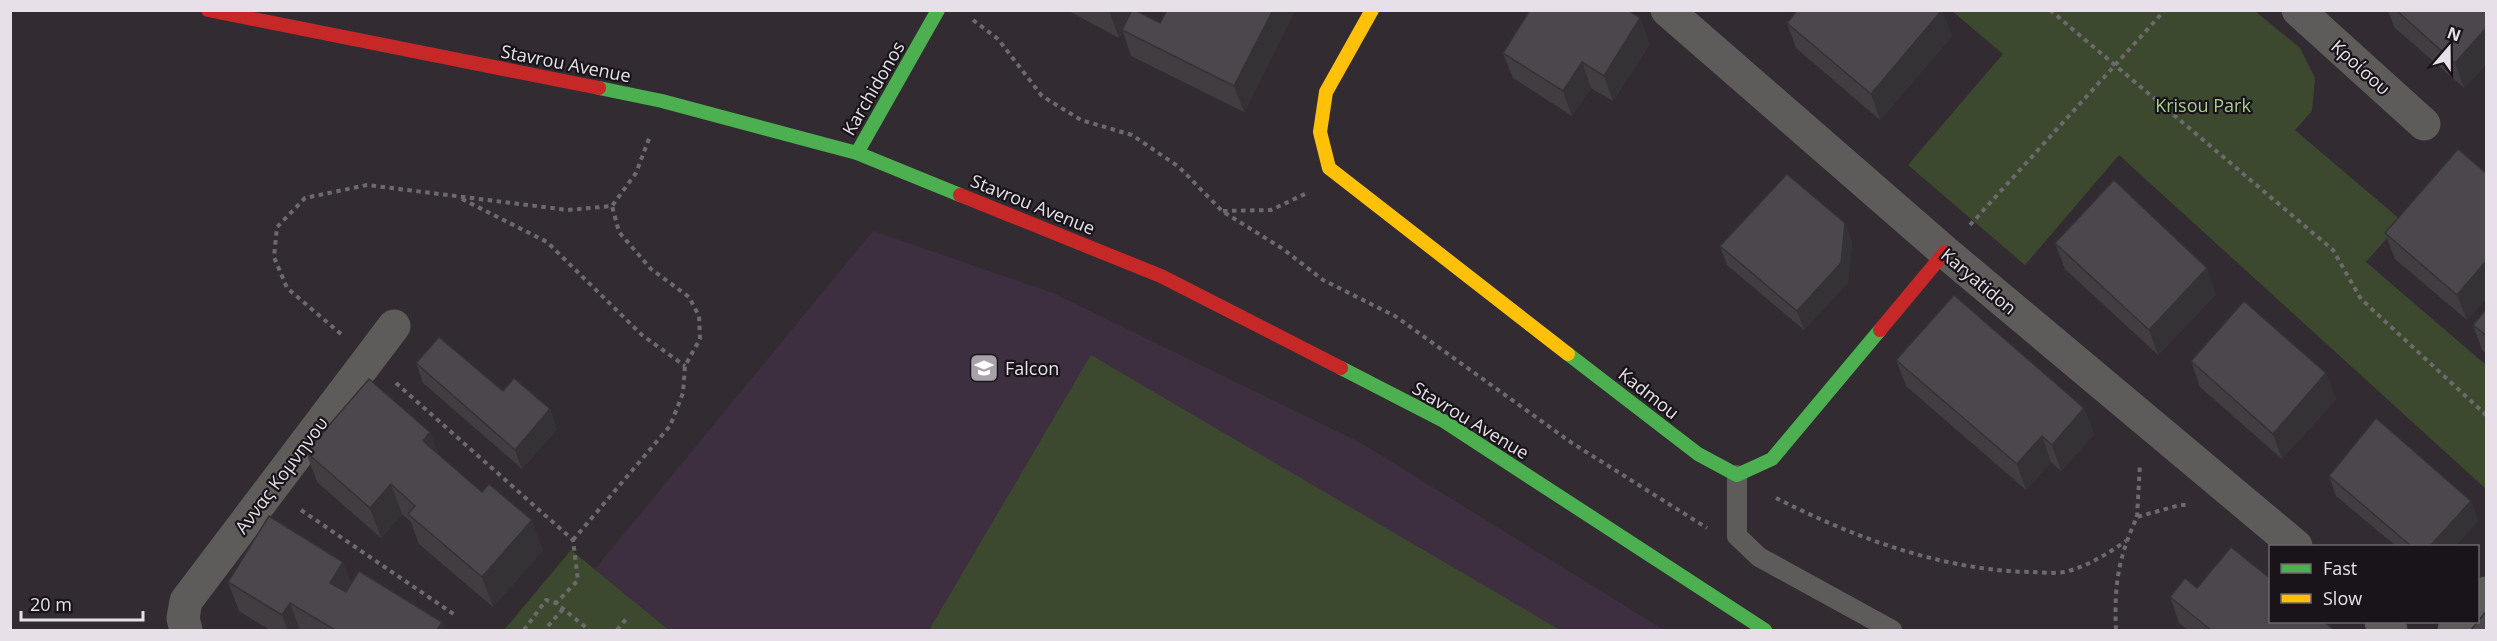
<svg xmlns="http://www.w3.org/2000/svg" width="2497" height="641" font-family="'Open Sans',sans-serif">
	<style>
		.built { fill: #3d2f40 }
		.green { fill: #3c492e }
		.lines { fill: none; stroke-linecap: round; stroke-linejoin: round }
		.path { stroke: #6d6a6b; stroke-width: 4; stroke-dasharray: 4.5 4.5; stroke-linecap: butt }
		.lane { stroke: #5e5c5b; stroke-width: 20 }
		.street { stroke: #5e5c5b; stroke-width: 33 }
		.fast { stroke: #4caf50; stroke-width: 14 }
		.slow { stroke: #ffc107; stroke-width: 14 }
		.jam { stroke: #c62828; stroke-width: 14 }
		.wall { fill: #413d41 }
		.shaded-wall { fill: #353235 }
		.building { fill: #4c474c; stroke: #353235; stroke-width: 1.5 }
		.labels { text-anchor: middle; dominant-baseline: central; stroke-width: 4.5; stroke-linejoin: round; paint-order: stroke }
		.street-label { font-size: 18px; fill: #e7e0e8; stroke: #181419 }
		.park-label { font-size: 18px; fill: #a9ce89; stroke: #181419 }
		.poi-label { font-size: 18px; fill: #e7e0e8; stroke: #181419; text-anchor: start }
	</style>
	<rect width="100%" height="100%" fill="#322c32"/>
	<path class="built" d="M873 231 1053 293 1361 443 1664 630H669L595 569Z"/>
	<g class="green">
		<path d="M1952 11H2255L2300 48 2315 78 2312 111 2295 130 2402 221 2366 262 2486 365V489L2119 155 2025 265 1908 165 2003 54Z"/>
		<path d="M1091 355 1560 630H929Z"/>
		<path d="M571 550 669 630H504Z"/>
	</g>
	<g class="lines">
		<g class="path">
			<path d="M2050 10 2333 250 2361 299 2486 415"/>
			<path d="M973 20 998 39 1042 96 1081 120 1132 135 1179 167 1222 211 1283 249 1323 280 1395 316 1572 443 1707 528"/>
			<path d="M462 199 547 242 642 335 685 366"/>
			<path d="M1223 211 1271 210 1305 194"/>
			<path d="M1970 225 2165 10"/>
			<path d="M341 334 287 288 274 257 277 227 305 198 367 185 568 210 612 206 636 173 650 136"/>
			<path d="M396 383 573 540 578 580 556 603"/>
			<path d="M1776 498C1853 537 1941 570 2029 572 2040 572 2054 574 2065 572 2088 566 2107 554 2126 541"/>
			<path d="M301 510 455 615"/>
			<path d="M2137 517 2140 464"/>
			<path d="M573 540 670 426 683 393 685 366 700 339 699 316 689 297 651 269 619 232 612 206"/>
			<path d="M548 626 563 609"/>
			<path d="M524 630 546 600 556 603 589 630"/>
			<path d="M617 630 627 618"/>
			<path d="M2116 630C2114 586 2118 558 2137 517L2180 505H2187"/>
		</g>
		<path class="lane" d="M1737 475V536L1759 557 1892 630"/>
		<g class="street">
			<path d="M1667 10 1945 252 2296 546"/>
			<path d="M2298 10 2424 124"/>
			<path d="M2478 604 2486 593"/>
			<path d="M2381 622 2391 630"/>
			<path d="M186 630 183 618 186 601 394 326"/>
			<path d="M2454 630 2462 622"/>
		</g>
		<g class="fast">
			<path d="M599 88 662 101 857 153 960 195"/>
			<path d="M857 153 938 10"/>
			<path d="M1568 354 1698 454 1737 475 1772 459 1880 330"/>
			<path d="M1341 368 1442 420 1765 630"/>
		</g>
		<path class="slow" d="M1372 10 1326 92 1320 132 1329 168 1568 354"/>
		<g class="jam">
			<path d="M208 10 599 88"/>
			<path d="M960 195 1161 276 1341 368"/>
			<path d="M1880 330 1945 252"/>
		</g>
	</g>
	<g class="wall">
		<path d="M1067 10H1135L1160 23 1295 10 1244 112 1131 56 1123 32 1119 38Z"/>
		<path d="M2388 10H2487V63L2464 88 2394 27Z"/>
		<path d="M1787 23 1952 36 1880 120 1796 48Z"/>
		<path d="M1650 44 1613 101 1591 88 1572 116 1513 78 1503 53Z"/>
		<path d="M2487 174V297L2467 320 2395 259 2385 233Z"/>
		<path d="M1845 223 1852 242 1848 282 1804 330 1727 265 1720 246Z"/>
		<path d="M2055 243 2216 294 2158 355 2065 269Z"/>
		<path d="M2487 308V354L2482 350 2473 325Z"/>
		<path d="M1896 360 2084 408 2094 434 2061 471 2051 462 2026 490 1906 386Z"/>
		<path d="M2191 361 2326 373 2336 399 2282 459 2200 387Z"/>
		<path d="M416 363 503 391 550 409 557 429 522 469 423 383Z"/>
		<path d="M430 432 438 454 543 550 493 607 419 544 411 522 402 514 381 538 317 482 306 452Z"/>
		<path d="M2329 476 2471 501 2478 521 2455 546H2396L2336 496Z"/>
		<path d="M343 562 351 584 442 622 445 630H270L239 611 228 582Z"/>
		<path d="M2197 588 2334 630H2188L2179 623 2170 597Z"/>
	</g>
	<g class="shaded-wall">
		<path d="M1111 10H1134L1122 30 1123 32 1119 38 1110 13Z"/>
		<path d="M1273 10H1295L1244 112 1234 86Z"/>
		<path d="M1942 10 1952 36 1880 120 1871 94Z"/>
		<path d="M1640 18 1650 44 1613 101 1604 76Z"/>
		<path d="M2487 27V63L2464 88 2455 63Z"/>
		<path d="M1582 62 1591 88 1572 116 1563 91Z"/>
		<path d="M1845 223 1852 242 1848 282 1804 330 1797 311Z"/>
		<path d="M2487 260V297L2467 320 2457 295Z"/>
		<path d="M2207 268 2216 294 2158 355 2149 330Z"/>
		<path d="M2326 373 2336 399 2282 459 2273 434Z"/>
		<path d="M2084 408 2094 434 2061 471 2052 445Z"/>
		<path d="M550 409 557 429 522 469 515 450Z"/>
		<path d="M430 432 441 462 423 441Z"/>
		<path d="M2042 436 2051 462 2026 490 2017 464Z"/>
		<path d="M391 484 402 514 381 538 370 508Z"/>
		<path d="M2471 501 2478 521 2455 546H2430Z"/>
		<path d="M532 520 543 550 493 607 482 577Z"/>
		<path d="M343 562 354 592 341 613 330 583Z"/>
		<path d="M290 603 300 630H288L282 615Z"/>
		<path d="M442 622 445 630H437Z"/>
	</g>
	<g class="building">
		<path d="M1132 10H1135L1160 23 1167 10H1273L1234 86 1122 30Z"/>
		<path d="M1530 10H1628L1640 18 1604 76 1582 62 1563 91 1503 53Z"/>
		<path d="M1797 10H1942L1871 94 1787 23Z"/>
		<path d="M2396 10H2487V27L2455 63Z"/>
		<path d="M2458 149 2487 174V260L2457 295 2385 233Z"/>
		<path d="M1787 174 1845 223 1841 263 1797 311 1720 246Z"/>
		<path d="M2114 180 2207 268 2149 330 2055 243Z"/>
		<path d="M1954 295 2084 408 2052 445 2042 436 2017 464 1896 360Z"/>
		<path d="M2244 301 2326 373 2273 434 2191 361Z"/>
		<path d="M2487 308V336L2473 325Z"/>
		<path d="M439 337 503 391 514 378 550 409 515 450 416 363Z"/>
		<path d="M369 379 430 432 423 441 482 492 489 484 532 520 482 577 408 514 415 506 391 484 370 508 306 452Z"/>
		<path d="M2376 418 2471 501 2430 546H2411L2329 476Z"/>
		<path d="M269 516 343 562 330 583 346 592 359 571 442 622 437 630H335L290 603 282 615 228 582Z"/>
		<path d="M2231 547 2271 579V621H2323L2334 630H2211L2170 597 2185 578 2197 588Z"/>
		<path d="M2487 610V630H2471Z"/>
	</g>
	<defs>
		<g id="school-square" transform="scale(1.5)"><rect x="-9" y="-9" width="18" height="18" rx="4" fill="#a8a1a8" stroke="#181419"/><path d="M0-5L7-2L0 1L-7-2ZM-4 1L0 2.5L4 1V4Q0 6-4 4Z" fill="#fff"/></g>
	</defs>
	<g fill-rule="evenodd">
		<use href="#school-square" x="984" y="368"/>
	</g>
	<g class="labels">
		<g class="street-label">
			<text transform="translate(566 63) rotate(11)">Stavrou Avenue</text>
			<text transform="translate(2361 67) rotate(42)">Κροίσου</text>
			<text transform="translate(873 88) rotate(-60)">Karchidonos</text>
			<text transform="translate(1033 204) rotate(22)">Stavrou Avenue</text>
			<text transform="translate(1979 281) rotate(40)">Karyatidon</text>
			<text transform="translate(1649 393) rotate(38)">Kadmou</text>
			<text transform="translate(1471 420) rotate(31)">Stavrou Avenue</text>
			<text transform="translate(281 475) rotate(-53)">Αννας Κομνηνου</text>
		</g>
		<g class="park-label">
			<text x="2203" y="105">Krisou Park</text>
		</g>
		<g class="poi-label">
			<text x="1005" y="368">Falcon</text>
		</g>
	</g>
	<rect width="2497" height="641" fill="none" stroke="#e7e0e8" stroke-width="24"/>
	<rect x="2269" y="545" width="210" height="78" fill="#181419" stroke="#6b666c" stroke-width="1.5"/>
	<rect x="2281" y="564" width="30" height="9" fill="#4caf50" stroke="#6b666c" stroke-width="1.5"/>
	<text x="2323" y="575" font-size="18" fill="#e7e0e8">Fast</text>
	<rect x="2281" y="594" width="30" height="9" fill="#ffc107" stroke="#6b666c" stroke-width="1.5"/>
	<text x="2323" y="605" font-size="18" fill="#e7e0e8">Slow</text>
	<g transform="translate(2449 48) rotate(20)" stroke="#181419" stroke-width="4.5" paint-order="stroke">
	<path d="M0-4.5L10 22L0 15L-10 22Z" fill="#e7e0e8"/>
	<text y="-9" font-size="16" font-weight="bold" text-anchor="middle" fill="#e7e0e8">N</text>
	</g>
	<path d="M21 611v9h122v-9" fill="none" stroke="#e7e0e8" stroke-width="3"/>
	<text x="30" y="611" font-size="18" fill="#e7e0e8" stroke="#181419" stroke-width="4.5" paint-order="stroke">20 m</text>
</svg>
